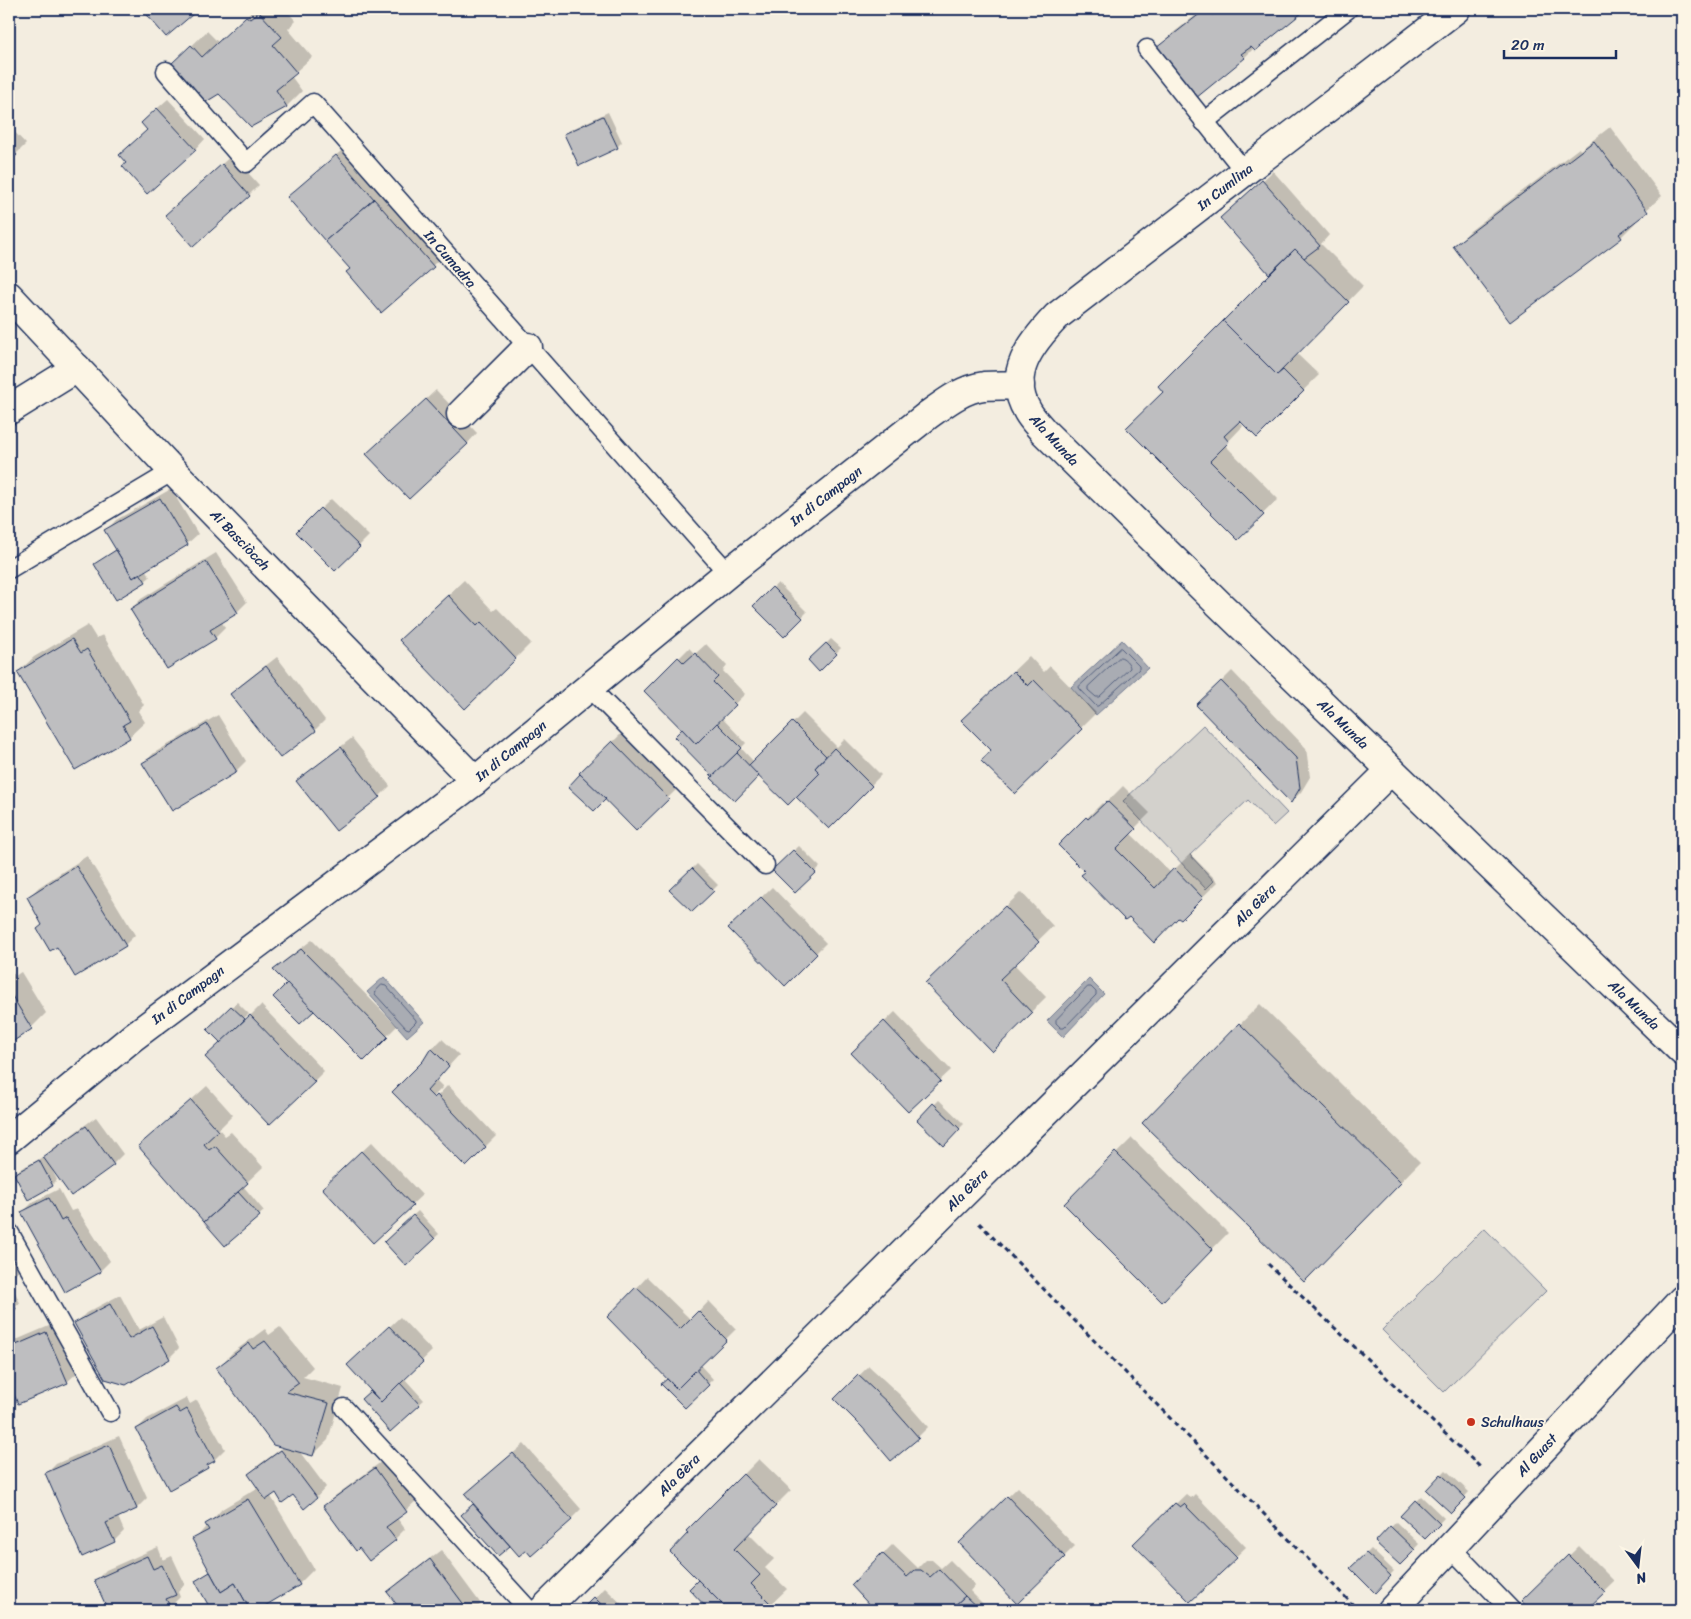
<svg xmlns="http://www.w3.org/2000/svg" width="1691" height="1619" font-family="Sriracha,sans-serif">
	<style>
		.green { fill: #d3d1cc; stroke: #778095 }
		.water { fill: #a9acb3; stroke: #707a91 }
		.shadow { fill: #0003 }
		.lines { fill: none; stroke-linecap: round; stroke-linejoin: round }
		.shore { stroke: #546180; stroke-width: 1 }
		.building { fill: #bebec0; stroke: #1b2f5e }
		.lane-casing { stroke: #1b2f5e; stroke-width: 21 }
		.street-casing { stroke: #1b2f5e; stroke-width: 31 }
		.path { stroke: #1b2f5e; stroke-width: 3; stroke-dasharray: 5 4; stroke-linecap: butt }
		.lane { stroke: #fcf5e5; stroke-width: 18 }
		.street { stroke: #fcf5e5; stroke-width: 28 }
		.poi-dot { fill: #c8321e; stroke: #fcf5e5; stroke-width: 2 }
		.labels { text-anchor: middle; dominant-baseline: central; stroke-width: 4; stroke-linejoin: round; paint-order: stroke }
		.street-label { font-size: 14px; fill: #1b2f5e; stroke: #fcf5e5 }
		.poi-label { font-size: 14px; fill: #1b2f5e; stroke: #fcf5e5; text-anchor: start }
	</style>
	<rect width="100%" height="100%" fill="#f3ede0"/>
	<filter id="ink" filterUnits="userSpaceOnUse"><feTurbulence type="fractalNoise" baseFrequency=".02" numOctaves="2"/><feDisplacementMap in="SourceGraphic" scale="10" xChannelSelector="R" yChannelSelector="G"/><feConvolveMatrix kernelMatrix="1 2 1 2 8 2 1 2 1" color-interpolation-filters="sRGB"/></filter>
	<g filter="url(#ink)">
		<g class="green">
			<path d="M1203 725 1287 813 1273 826 1248 800 1190 855 1214 881 1206 889 1123 801Z"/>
			<path d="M1484 1228 1546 1291 1444 1392 1382 1330Z"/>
		</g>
		<g class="water">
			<path d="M1122 640 1148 668 1096 715 1071 687Z"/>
			<path d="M384 977 424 1022 407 1037 367 992Z"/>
			<path d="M1089 979 1104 994 1063 1037 1047 1021Z"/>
		</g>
		<g class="shadow">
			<path d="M144 9H197L167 35Z"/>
			<path d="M254 9H285L296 21 288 29 312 57 291 76 302 91 287 106 251 126 220 92 173 64 207 31 218 42Z"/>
			<path d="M1204 9H1305L1255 49 1254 48 1244 58 1158 48 1173 33Z"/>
			<path d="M168 99 205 139 195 150 127 162 148 129 152 113Z"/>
			<path d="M608 112 622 142 617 147 565 134 570 130Z"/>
			<path d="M9 126 26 144 9 161Z"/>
			<path d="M1610 127 1662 196 1635 220 1636 222 1621 237 1455 246 1470 231 1579 148 1580 150Z"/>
			<path d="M347 146 443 256 382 311 351 269 299 187Z"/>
			<path d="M232 155 259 185 249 195 176 205Z"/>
			<path d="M1273 171 1329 235 1321 244 1363 286 1297 354 1319 375 1257 436 1239 418 1237 419 1243 426 1225 445 1278 499 1238 538 1165 392 1271 274 1222 218Z"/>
			<path d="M436 390 477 433 467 444H378Z"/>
			<path d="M171 489 198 534 187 544 145 569 150 577 145 581 116 598 95 564 117 549 106 531 116 520Z"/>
			<path d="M331 499 369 536 335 570 298 532Z"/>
			<path d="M216 553 247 602 237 612 222 622 225 628 215 638 131 609 141 599Z"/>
			<path d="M464 580 493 611 497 608 531 643 515 659 416 625Z"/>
			<path d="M778 583 807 612 784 635 754 606Z"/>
			<path d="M88 625 96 638 103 635 144 705 138 711 145 722 129 737 76 769 18 672 34 657Z"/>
			<path d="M831 639 841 648 819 670 810 660Z"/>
			<path d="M706 644 727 666 723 671 745 694 721 717 746 743 741 748 754 762 803 713 837 747 845 739 881 775 829 828 796 795 759 775 715 776 683 729 646 691 689 648 695 654Z"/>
			<path d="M1029 656 1044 672 1050 666 1096 713 1015 793 993 750 978 705Z"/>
			<path d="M277 657 325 720 315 730 231 694 242 684Z"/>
			<path d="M1232 671 1306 748 1310 777 1301 792 1291 802 1198 705Z"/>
			<path d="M218 715 246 761 236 771 144 763 154 753Z"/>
			<path d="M623 732 678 788 636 829 581 773Z"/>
			<path d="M352 738 390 786 380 796 336 830 298 782 308 772Z"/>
			<path d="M1123 786 1150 813 1130 833 1171 873 1190 854 1218 882 1181 918 1086 872 1060 845 1102 803 1104 805Z"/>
			<path d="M799 846 820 867 795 891 774 870Z"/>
			<path d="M87 856 135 935 125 945 44 925 29 897 39 887Z"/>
			<path d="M697 864 718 885 692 911 671 890Z"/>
			<path d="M772 887 826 943 785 984 730 928Z"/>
			<path d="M1021 892 1053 926 1014 964 1046 997 1031 1012 942 968Z"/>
			<path d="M312 940 397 1026 364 1059 275 970 285 960Z"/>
			<path d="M9 965 15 976 21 972 46 1013 31 1028 9 1042Z"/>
			<path d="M237 1002 249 1014 244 1018 246 1020 261 1005 324 1071 314 1081 222 1042 209 1029Z"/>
			<path d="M1260 1004 1420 1162 1304 1280 1143 1123Z"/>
			<path d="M895 1012 951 1070 908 1110 863 1043Z"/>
			<path d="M442 1039 459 1055 436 1080 443 1087 432 1098 434 1100 448 1085 496 1136 466 1166 393 1092 425 1061 432 1049Z"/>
			<path d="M207 1086 233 1115 219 1129 225 1136 231 1132 263 1167 243 1186 264 1211 225 1244 140 1146Z"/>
			<path d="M939 1100 964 1124 944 1144 919 1120Z"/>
			<path d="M96 1117 123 1154 113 1164 52 1168H51L57 1180 52 1185 15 1174 20 1169 44 1157 55 1147Z"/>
			<path d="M1132 1138 1228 1233 1162 1300 1065 1204Z"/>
			<path d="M372 1142 422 1195 373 1241 334 1178Z"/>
			<path d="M59 1189 71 1211 77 1209 110 1261 100 1271 65 1291 23 1212 33 1202Z"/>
			<path d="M418 1211 439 1234 406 1264 390 1237Z"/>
			<path d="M9 1244 20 1269 9 1279 20 1303 9 1312Z"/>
			<path d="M647 1277 691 1320 709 1301 736 1329 700 1365 713 1379 685 1406 663 1384 668 1378 609 1317Z"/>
			<path d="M120 1295 139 1330 163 1317 179 1348 169 1358 76 1323 86 1313Z"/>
			<path d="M400 1317 432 1351 404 1378 424 1400 390 1430 363 1399 372 1391 359 1355Z"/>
			<path d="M56 1323 78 1372 67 1382 19 1403 9 1380V1343Z"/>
			<path d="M280 1327 313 1367 303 1377 343 1388 328 1440 313 1455 299 1451 326 1487 316 1498 276 1491 270 1495 314 1569 299 1584 255 1610H213L196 1581 211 1571 194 1540 222 1509 259 1487 250 1474 260 1464 284 1447 217 1369 232 1353 265 1329 269 1335Z"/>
			<path d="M869 1366 900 1395 928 1427 918 1437 863 1426 835 1399Z"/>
			<path d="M187 1398 190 1404 197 1400 225 1449 207 1467 137 1429 147 1419Z"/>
			<path d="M119 1436 147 1498 137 1508 118 1517 124 1531 114 1541 46 1474 56 1464Z"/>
			<path d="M524 1444 581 1509 571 1519 526 1548 510 1544 498 1554 463 1515 475 1503 477 1484Z"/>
			<path d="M385 1459 416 1501 397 1518 405 1529 395 1539 325 1506 335 1496Z"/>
			<path d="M759 1459 791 1490 748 1533 774 1559 765 1568 787 1589 765 1610H711L690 1589 700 1580 690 1533 688 1531Z"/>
			<path d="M1446 1470 1469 1492 1451 1512 1427 1490Z"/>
			<path d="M1018 1487 1075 1546 1017 1602 960 1543Z"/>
			<path d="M1186 1494 1191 1498 1195 1494 1246 1547 1190 1601 1134 1544Z"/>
			<path d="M1421 1496 1444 1518 1425 1538 1402 1516Z"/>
			<path d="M1396 1522 1419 1544 1400 1564 1377 1542Z"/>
			<path d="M893 1544 918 1568 926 1560H932L941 1568 950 1560 975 1585 970 1591 987 1608 985 1610H876L852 1585Z"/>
			<path d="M1579 1546 1614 1581 1584 1610H1533L1523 1601Z"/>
			<path d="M158 1547 163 1560 172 1556 185 1584 178 1592 180 1597 170 1607 163 1610H109L96 1580 106 1570Z"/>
			<path d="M1371 1549 1394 1571 1375 1591 1352 1568Z"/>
			<path d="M441 1550 481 1604 475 1610H403L389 1592 399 1582Z"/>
			<path d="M605 1588 628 1610H583Z"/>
			<path d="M1156 1606 1160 1610H1152Z"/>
		</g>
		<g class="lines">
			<g class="shore">
				<path d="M1121 648 1139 666V669L1098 706H1096L1080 689 1079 687Z"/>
				<path d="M1120 657C1124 657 1130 664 1130 668L1099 697H1096L1088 690V687Z"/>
				<path d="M382 985 386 986 416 1020V1022L409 1029 406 1028 375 994 376 991Z"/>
				<path d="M1088 987H1091L1096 992V995L1064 1028H1061L1056 1023V1020Z"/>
			</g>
		</g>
		<g class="building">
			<path d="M142 9H199L166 37Z"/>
			<path d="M1206 9 1212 15 1220 9H1300L1303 12 1255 51 1251 47 1241 54 1245 58 1196 98 1156 48Z"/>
			<path d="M259 12 282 37 273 45 297 73 276 90 287 107 251 127 219 94 206 102 171 64 191 45 202 57 246 16 250 19Z"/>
			<path d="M157 108 196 150 147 194 122 166 126 163 119 155 147 130 141 123Z"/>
			<path d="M603 116 618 148 579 166 564 134Z"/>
			<path d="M1594 141 1648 212 1619 234 1622 238 1510 322 1453 246 1563 163 1564 164Z"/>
			<path d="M9 146 17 155 9 163Z"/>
			<path d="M336 155 374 199 325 241 287 197Z"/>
			<path d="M222 164 250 196 193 247 165 215Z"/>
			<path d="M1262 180 1320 246 1304 258 1295 249 1269 274 1220 218Z"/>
			<path d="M374 199 434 267 381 313 346 272 350 269 325 241Z"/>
			<path d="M1295 249 1349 302 1277 375 1223 321Z"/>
			<path d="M1223 321 1277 375 1283 370 1304 391 1257 438 1240 421 1224 436 1229 442 1210 461 1264 515 1238 540 1126 428 1163 392 1158 386Z"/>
			<path d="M426 399 468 444 409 499 366 454Z"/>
			<path d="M160 498 188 545 133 578 104 530Z"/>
			<path d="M320 508 360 547 335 571 296 532Z"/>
			<path d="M116 550 133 578 140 573 146 582 116 600 94 564Z"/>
			<path d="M206 562 238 613 210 630 216 639 167 669 130 609Z"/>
			<path d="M772 587 803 618 784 637 753 606Z"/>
			<path d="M448 595 477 626 481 622 516 659 465 709 399 640Z"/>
			<path d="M72 639 81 653 87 649 130 721 123 725 130 738 75 770 17 672Z"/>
			<path d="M826 643 837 654 819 672 808 660Z"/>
			<path d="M695 653 718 677 713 682 736 705 696 744 644 691 678 657 684 663Z"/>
			<path d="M266 666 316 731 280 758 230 694Z"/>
			<path d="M1013 671 1028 686 1034 680 1082 729 1015 794 981 761 991 750 961 720Z"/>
			<path d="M1221 681 1296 758 1300 788 1291 803 1196 705Z"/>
			<path d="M792 722 826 756 815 768 820 773 788 805 748 766Z"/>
			<path d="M717 723 742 748 713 777 674 737 682 729 696 744Z"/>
			<path d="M207 724 237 772 172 811 142 763Z"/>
			<path d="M612 741 669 799 636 831 579 773Z"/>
			<path d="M341 747 380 797 336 831 296 781Z"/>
			<path d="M834 748 872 786 829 829 796 797 820 773 815 768Z"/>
			<path d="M737 753 759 776 735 801 711 778Z"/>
			<path d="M580 774 606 799 594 811 568 787Z"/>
			<path d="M1107 801 1136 829 1116 849 1155 888 1174 868 1203 898 1181 920 1178 918 1154 943 1129 917 1125 920 1081 875 1085 872 1058 845 1086 817 1088 819Z"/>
			<path d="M793 850 816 873 795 893 772 870Z"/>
			<path d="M76 866 126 946 75 977 57 947 50 951 37 929 42 925 27 897Z"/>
			<path d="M692 868 714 891 692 912 669 890Z"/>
			<path d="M761 897 817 954 785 986 728 928Z"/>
			<path d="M1005 906 1039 942 1000 979 1032 1013 992 1052 925 983Z"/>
			<path d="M301 949 388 1037 364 1061 273 970Z"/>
			<path d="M287 983 314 1011 300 1024 273 997Z"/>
			<path d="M9 991 32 1029 9 1044Z"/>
			<path d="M231 1006 245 1019 221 1043 207 1029Z"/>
			<path d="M250 1015 315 1082 269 1125 205 1057Z"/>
			<path d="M884 1021 941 1081 908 1112 851 1053Z"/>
			<path d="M1239 1023 1401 1183 1304 1282 1142 1123Z"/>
			<path d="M431 1048 449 1066 427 1091 434 1098 437 1095 486 1147 466 1167 392 1092 423 1061Z"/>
			<path d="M191 1100 218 1131 204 1144 209 1150 215 1146 248 1183 204 1222 138 1146Z"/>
			<path d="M933 1103 960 1129 944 1146 917 1120Z"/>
			<path d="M86 1126 114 1165 71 1196 43 1157Z"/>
			<path d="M361 1151 413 1206 373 1243 322 1188Z"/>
			<path d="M1115 1152 1213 1249 1162 1302 1064 1204Z"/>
			<path d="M39 1160 53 1186 28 1200 14 1174Z"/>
			<path d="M238 1192 260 1216 225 1246 204 1222Z"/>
			<path d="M49 1198 61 1221 66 1218 101 1272 65 1292 21 1212Z"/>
			<path d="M413 1215 435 1239 406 1266 384 1242Z"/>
			<path d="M636 1287 680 1329 698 1311 727 1340 677 1389 607 1317Z"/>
			<path d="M9 1293 16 1309 9 1313Z"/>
			<path d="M110 1304 129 1339 152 1326 170 1359 126 1385 105 1379 74 1323Z"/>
			<path d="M389 1326 423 1362 381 1402 347 1365Z"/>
			<path d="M46 1332 68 1383 18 1404 9 1383V1348Z"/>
			<path d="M265 1341 299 1383 286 1392 329 1403 313 1456 273 1445 216 1368 249 1343 253 1349Z"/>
			<path d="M696 1370 709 1385 685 1408 661 1384 667 1379 677 1389Z"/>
			<path d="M858 1375 890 1405 919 1438 891 1461 862 1427 834 1399Z"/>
			<path d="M400 1383 420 1405 390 1432 361 1399 370 1391 381 1402Z"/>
			<path d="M176 1407 180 1413 187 1409 215 1461 207 1465 208 1468 169 1490 136 1429Z"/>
			<path d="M109 1445 137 1509 106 1523 115 1542 82 1557 45 1473Z"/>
			<path d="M281 1450 317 1498 304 1509 293 1495 282 1503 276 1493 266 1500 248 1474Z"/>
			<path d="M513 1453 572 1520 531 1556 526 1550 519 1556 465 1494Z"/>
			<path d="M375 1468 407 1512 386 1527 396 1540 369 1561 359 1548 356 1551 323 1506Z"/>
			<path d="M743 1474 776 1506 734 1549 760 1575 751 1584 772 1605 767 1610H728L670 1552 688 1533 686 1531Z"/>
			<path d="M1441 1474 1466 1498 1451 1513 1426 1490Z"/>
			<path d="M1007 1496 1065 1557 1017 1604 959 1543Z"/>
			<path d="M248 1499 300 1585 258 1610H250L235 1583 221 1592 192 1539 209 1530 205 1524Z"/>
			<path d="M1415 1500 1440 1524 1425 1539 1400 1516Z"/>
			<path d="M1175 1503 1180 1507 1184 1504 1237 1558 1190 1602 1133 1544Z"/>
			<path d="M473 1504 510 1546 498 1556 461 1515Z"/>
			<path d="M1390 1526 1415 1550 1400 1565 1375 1542Z"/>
			<path d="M882 1553 907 1577 915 1570H921L930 1577 939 1569 965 1596 950 1610H874L851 1585Z"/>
			<path d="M1366 1553 1391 1576 1375 1593 1350 1568Z"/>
			<path d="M1568 1555 1605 1592 1586 1610H1531L1521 1601Z"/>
			<path d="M147 1556 153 1569 162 1565 176 1595 166 1599 171 1608 166 1610H108L94 1580Z"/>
			<path d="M430 1559 468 1610H401L387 1592Z"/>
			<path d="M210 1572 221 1592 235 1583 250 1610H211L195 1581Z"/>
			<path d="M698 1580 728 1610H709L689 1589Z"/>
			<path d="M965 1596 980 1610H950Z"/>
			<path d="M594 1597 607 1610H581Z"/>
		</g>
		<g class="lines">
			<g class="lane-casing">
				<g id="lane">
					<path d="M1147 49 1245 172"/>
					<path d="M166 71 246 163 313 103 728 573"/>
					<path d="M1204 122 1348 9"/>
					<path d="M9 569 173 471"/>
					<path d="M589 687 765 865"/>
					<path d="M9 1232 110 1412"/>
					<path d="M344 1408 529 1610"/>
					<path d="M1450 1547 1511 1610"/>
				</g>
			</g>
			<g class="street-casing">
				<g id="street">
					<path d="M1456 9 1057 316C1032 342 1005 375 1028 412 1032 419 1038 425 1043 431L1220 605 1682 1051"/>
					<path d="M9 296 173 471 475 781"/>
					<path d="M9 410 77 368"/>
					<path d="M461 414 528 347"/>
					<path d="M9 1139 133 1037 475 781 728 573 928 415C945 403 962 389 984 386 996 385 1008 386 1020 385"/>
					<path d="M543 1610 1391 770"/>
					<path d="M1392 1610 1682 1300"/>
				</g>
			</g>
			<g class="path">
				<path d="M979 1223 1358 1610"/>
				<path d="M1268 1264 1480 1467"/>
			</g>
			<use href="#lane" class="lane"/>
			<use href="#street" class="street"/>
		</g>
	</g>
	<circle class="poi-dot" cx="1471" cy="1422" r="5"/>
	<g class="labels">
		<g class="street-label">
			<text transform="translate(1225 187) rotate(-38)">In Cumlina</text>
			<text transform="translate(450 259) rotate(49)">In Cumadra</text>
			<text transform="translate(1054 440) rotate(47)">Ala Munda</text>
			<text transform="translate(826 496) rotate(-38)">In di Campagn</text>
			<text transform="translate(240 540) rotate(46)">Ai Basciòcch</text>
			<text transform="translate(1343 724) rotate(44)">Ala Munda</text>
			<text transform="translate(511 751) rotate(-39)">In di Campagn</text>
			<text transform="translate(1255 905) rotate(-45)">Ala Gèra</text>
			<text transform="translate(188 995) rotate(-37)">In di Campagn</text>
			<text transform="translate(1634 1005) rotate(44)">Ala Munda</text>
			<text transform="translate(967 1190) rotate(-45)">Ala Gèra</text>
			<text transform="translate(1537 1455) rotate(-47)">Al Guast</text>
			<text transform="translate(679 1475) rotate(-45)">Ala Gèra</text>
		</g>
		<g class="poi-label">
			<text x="1481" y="1422">Schulhaus</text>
		</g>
	</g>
	<rect width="1691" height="1619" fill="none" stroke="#fcf5e5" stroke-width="30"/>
	<rect x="15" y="15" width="1661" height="1589" fill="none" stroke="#1b2f5e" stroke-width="2" filter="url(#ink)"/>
	<g transform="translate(1638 1566) rotate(165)" stroke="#fcf5e5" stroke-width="4" paint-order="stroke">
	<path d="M0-4L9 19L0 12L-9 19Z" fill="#1b2f5e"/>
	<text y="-8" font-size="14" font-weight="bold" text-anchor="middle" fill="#1b2f5e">N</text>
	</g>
	<path d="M1504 50v8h112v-8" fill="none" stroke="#1b2f5e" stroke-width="2.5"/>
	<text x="1511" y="50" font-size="15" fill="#1b2f5e" stroke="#fcf5e5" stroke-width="4" paint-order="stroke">20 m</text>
</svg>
